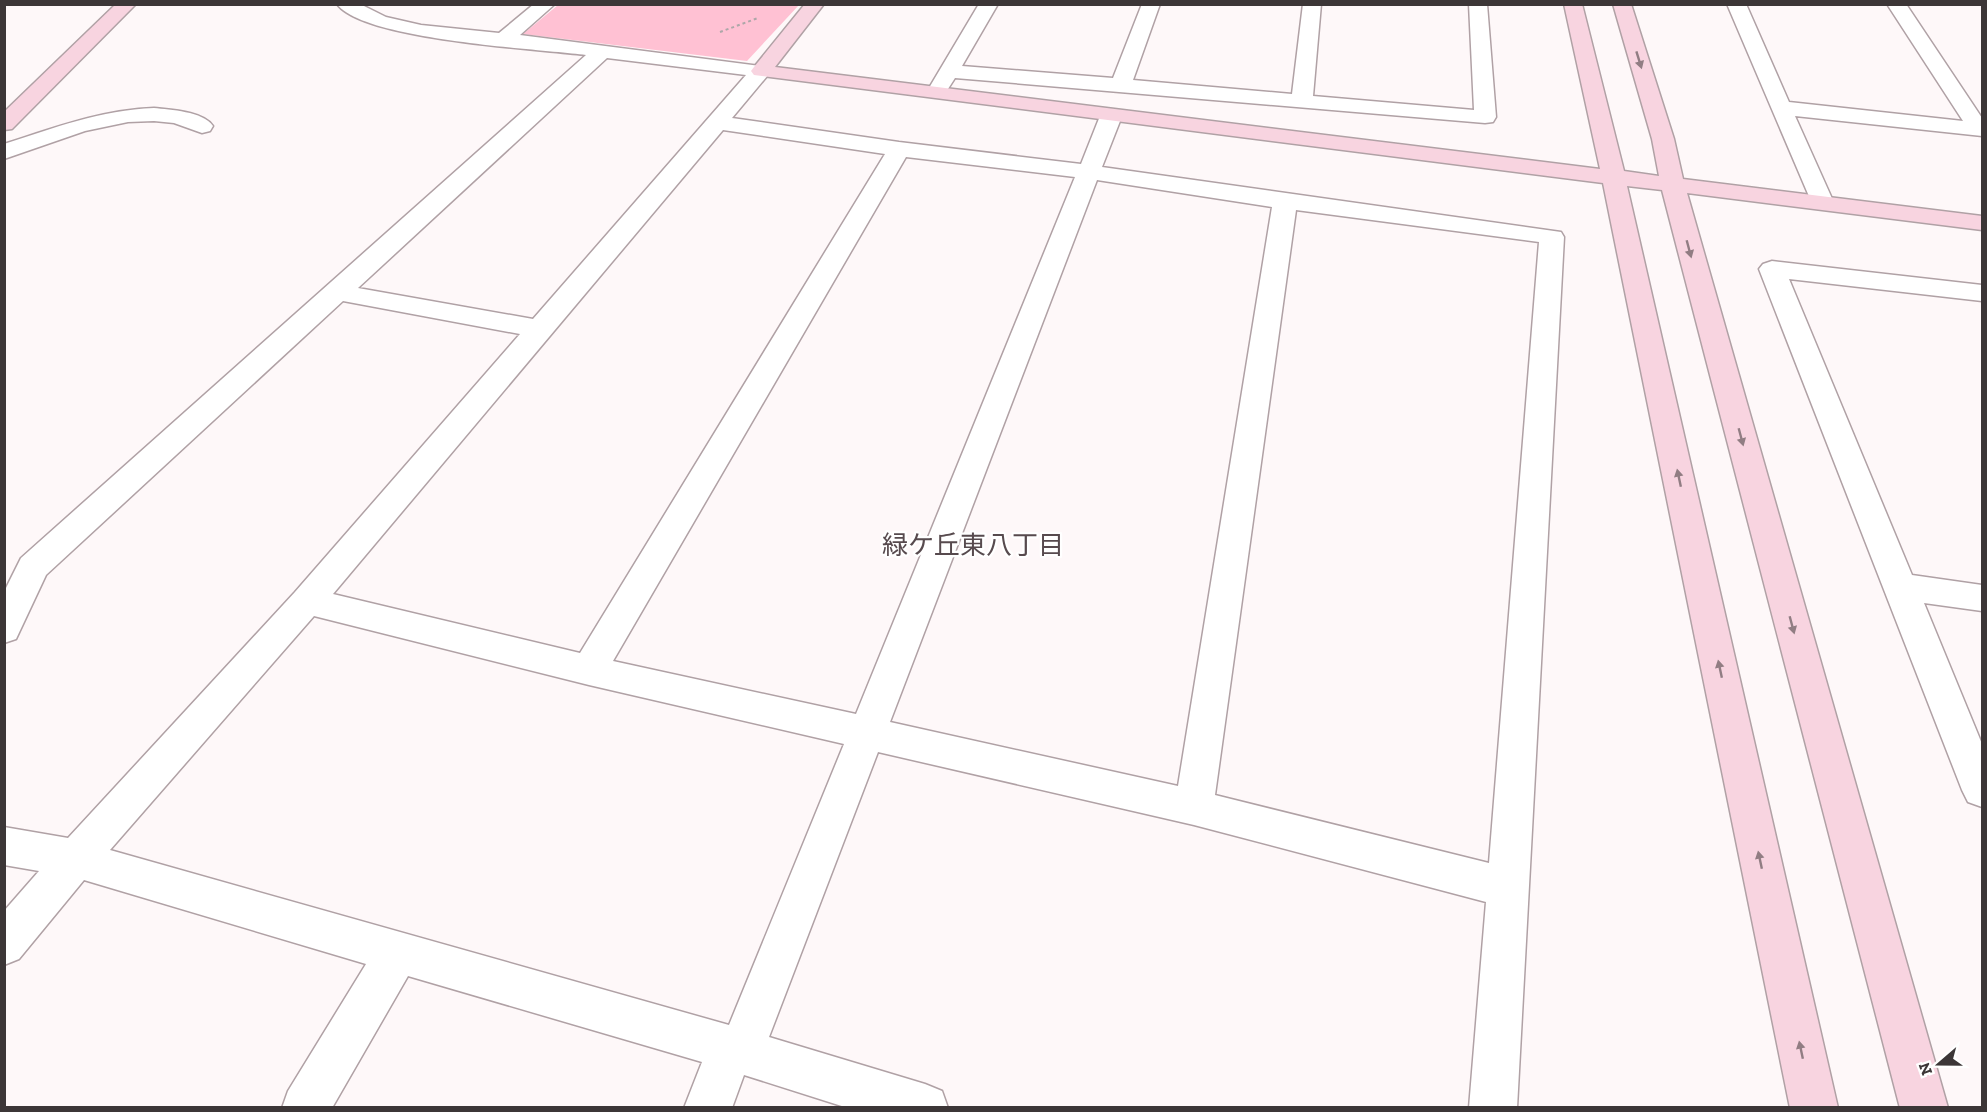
<svg xmlns="http://www.w3.org/2000/svg" width="1987" height="1112" font-family="'Zilla Slab','Noto Sans JP',serif">
	<style>
		.green { fill: #ffc1d3 }
		.lines { fill: none; stroke-linecap: round; stroke-linejoin: round }
		.street-casing { stroke: #b0a1a5; stroke-width: 3 }
		.secondary-casing { stroke: #b0a1a5; stroke-width: 3 }
		.path { stroke: #ada7a8; stroke-width: 2; stroke-dasharray: 3 3; stroke-linecap: butt }
		.street { fill: #fff; fill-rule: evenodd }
		.secondary { fill: #f8d4e0; fill-rule: evenodd }
		.oneway { fill: #917d83 }
		.labels { text-anchor: middle; dominant-baseline: central; stroke-width: 4.5; stroke-linejoin: round; paint-order: stroke }
		.neighbourhood-label { font-size: 26px; fill: #574a4e; stroke: #fff }
	</style>
	<rect width="100%" height="100%" fill="#fef8f9"/>
	<path class="green" d="M558 5V4L799 5 747 61 523 34Z"/>
	<g class="lines">
		<g class="street-casing">
			<g id="street">
				<path d="M337 4H360L386 17 421 25 499 33 534 4H555L520 35 768 67 771 71 768 75 732 118 899 142 1081 164 1100 116 1103 111H1119L1122 116 1102 167 1561 232 1564 237 1517 1108H1469L1486 902 1194 825 878 752 769 1037 925 1084 942 1091 948 1108H848L744 1075 732 1108H684L702 1062 408 976 332 1108H282L288 1091 366 964 84 880 19 959 4 965V911L39 871 4 865V827L68 838 295 592 520 334 343 301 46 575 16 639 4 643V592L21 558 586 55C538 49 363 40 337 4ZM607 58 746 75 533 319 358 288ZM723 130 885 154 580 653 333 594ZM906 157 1075 177 856 714 613 661ZM1097 180 1272 207 1178 786 890 722ZM1296 210 1539 242 1489 863 1215 795ZM314 616 589 685 844 744 729 1025 110 850Z"/>
				<path d="M979 4H998L962 66 1113 78 1142 4H1160L1133 80 1292 94 1303 4H1321L1313 96 1474 110 1469 4H1487L1496 117 1493 122 1485 123 955 78 946 92H932L929 88Z"/>
				<path d="M1727 4H1746L1789 102 1963 121 1887 4H1906L1982 118V136L1795 116 1834 203 1830 208H1814Z"/>
				<path d="M154 108C170 110 203 111 213 126L210 131 202 133 174 123 154 121 128 122 85 131 4 159V144C54 128 101 110 154 108Z"/>
				<path d="M1772 261 1982 285V301L1789 279 1912 575 1982 585V611L1924 603 1982 744V807L1968 802 1962 790 1759 269 1763 264Z"/>
			</g>
		</g>
		<g class="secondary-casing">
			<g id="secondary">
				<path d="M116 4H136L12 129 4 130V112Z"/>
				<path d="M805 4H824L775 67 1600 169 1564 4H1582L1624 171 1659 176 1652 139 1613 4H1631L1674 139 1683 179 1982 216V230L1687 193 1948 1108H1900L1662 190 1627 186 1838 1108H1790L1603 183 754 75 751 71 754 67Z"/>
			</g>
		</g>
		<path class="path" d="M720 32 758 18"/>
		<use href="#street" class="street"/>
		<use href="#secondary" class="secondary"/>
	</g>
	<defs><path id="oneway-solid" d="M-6-.8H1V-3.2L6.5 0L1 3.2V.8H-6Z" transform="scale(1.5)"/></defs>
	<g class="oneway">
		<use href="#oneway-solid" transform="translate(1639 60) rotate(73)"/>
		<use href="#oneway-solid" transform="translate(1689 249) rotate(75)"/>
		<use href="#oneway-solid" transform="translate(1741 437) rotate(75)"/>
		<use href="#oneway-solid" transform="translate(1679 478) rotate(-102)"/>
		<use href="#oneway-solid" transform="translate(1792 625) rotate(75)"/>
		<use href="#oneway-solid" transform="translate(1720 669) rotate(-102)"/>
		<use href="#oneway-solid" transform="translate(1760 860) rotate(-102)"/>
		<use href="#oneway-solid" transform="translate(1801 1050) rotate(-102)"/>
	</g>
	<g class="labels">
		<g class="neighbourhood-label">
			<text x="973" y="545">緑ケ丘東八丁目</text>
		</g>
	</g>
	<rect width="1987" height="1112" fill="none" stroke="#3c3637" stroke-width="12"/>
	<g transform="translate(1939 1064) rotate(250)" stroke="#ffffff" stroke-width="4.5" paint-order="stroke">
	<path d="M0-4.5L10 22L0 15L-10 22Z" fill="#3c3637"/>
	<text y="-9" font-size="16" font-weight="bold" text-anchor="middle" fill="#3c3637">N</text>
	</g>
</svg>
